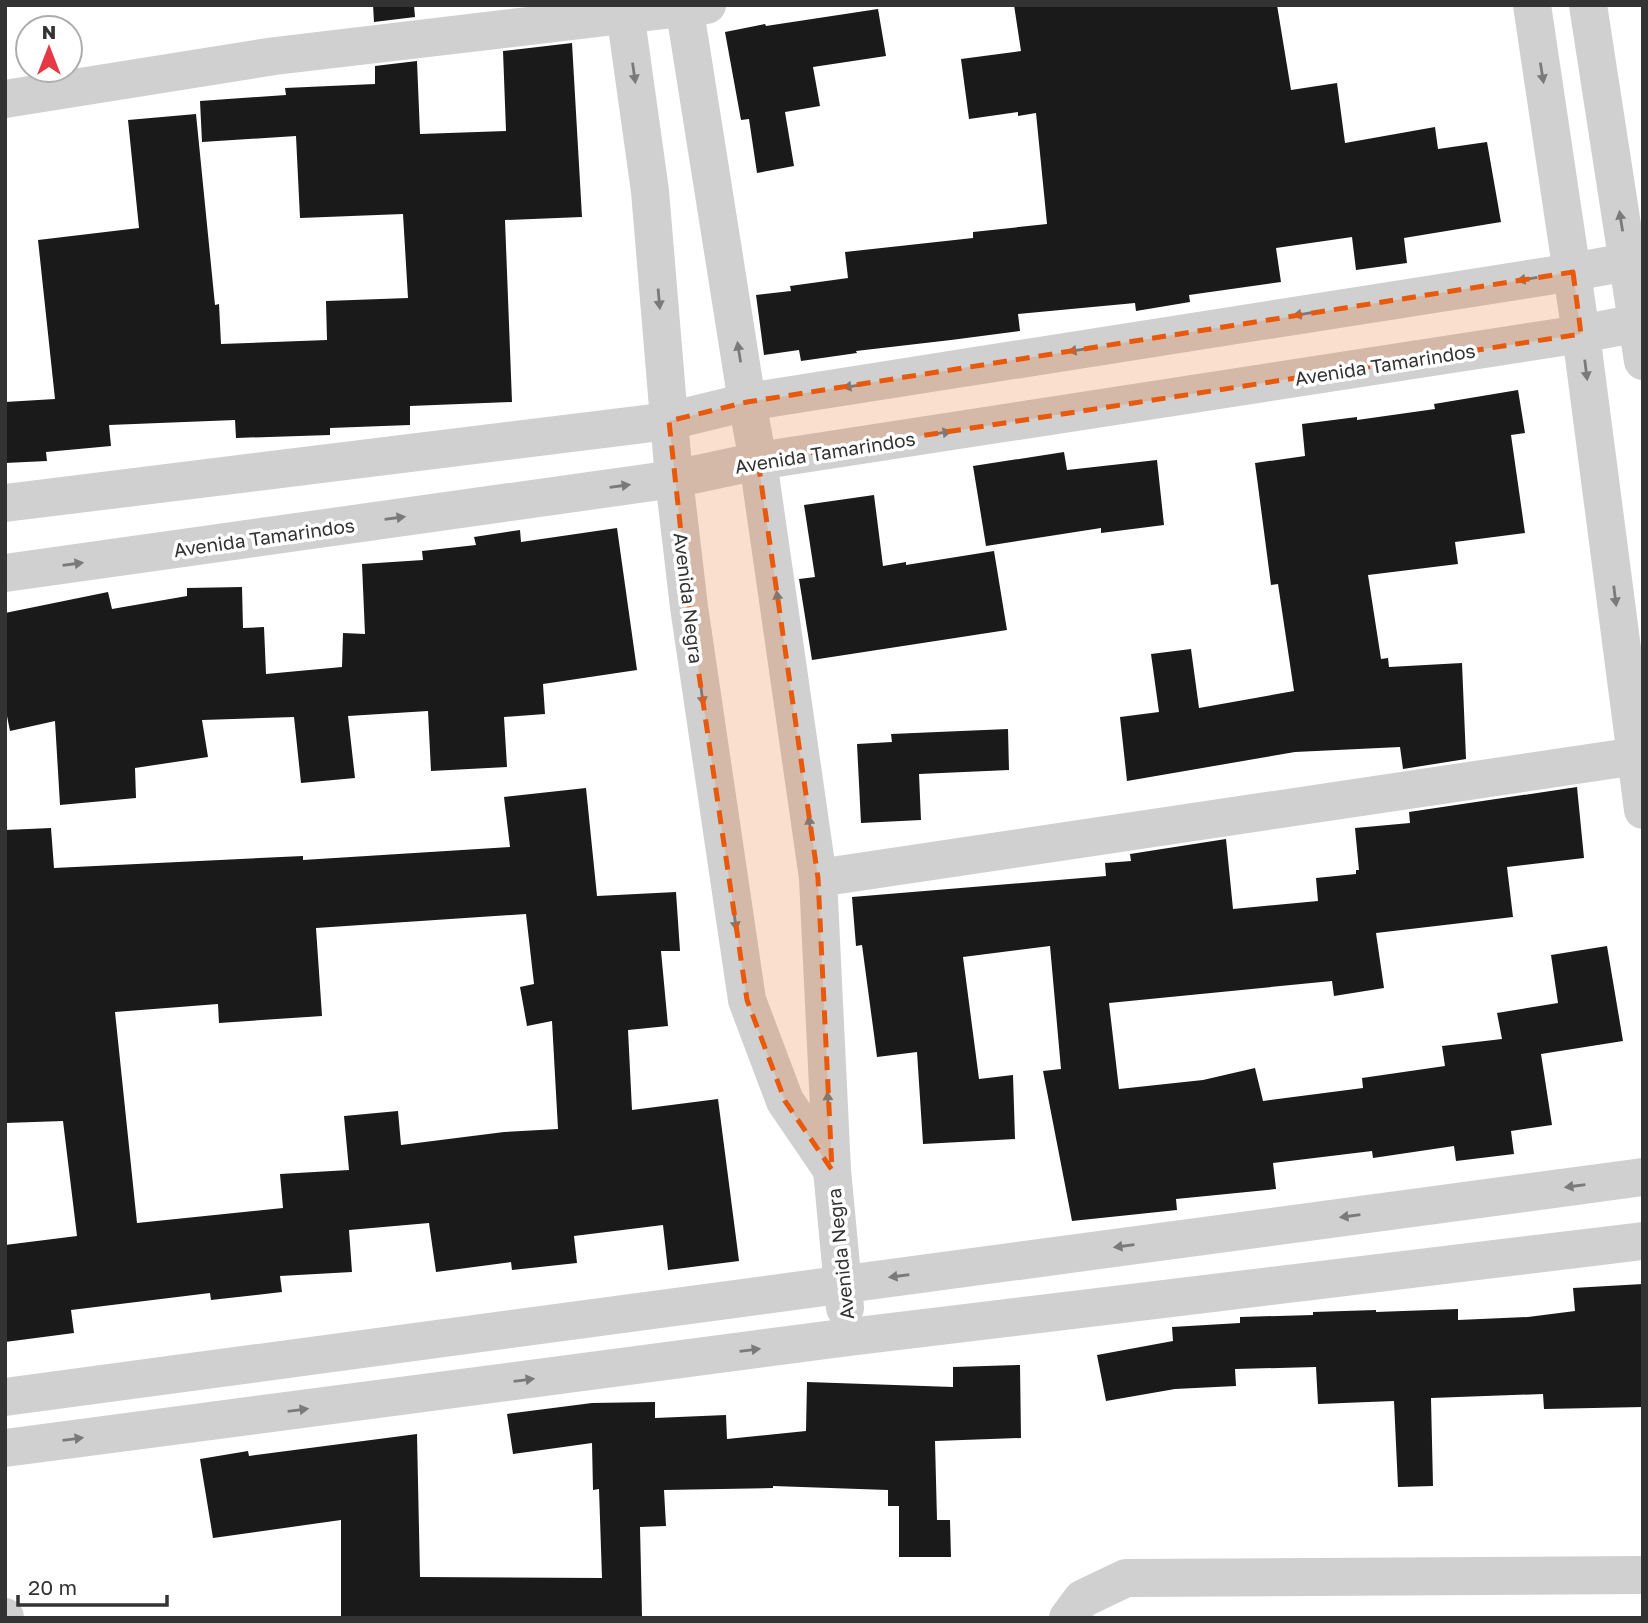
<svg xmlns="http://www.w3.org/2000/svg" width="1648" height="1623" font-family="'Golos Text',sans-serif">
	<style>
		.building { fill: #1a1a1a; fill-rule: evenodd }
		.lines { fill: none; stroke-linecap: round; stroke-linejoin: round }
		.minor { stroke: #d0d0d0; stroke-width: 38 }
		.oneway { fill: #7a7a7a }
		.marked { fill: #e8590c; fill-opacity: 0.2; stroke: #e8590c; stroke-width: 5; stroke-dasharray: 14 9; stroke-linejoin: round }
		.labels { text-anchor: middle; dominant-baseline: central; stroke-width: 7; stroke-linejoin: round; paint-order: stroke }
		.street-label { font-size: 19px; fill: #333; stroke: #fff }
	</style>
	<rect width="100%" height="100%" fill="#fff"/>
	<g class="building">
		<path d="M373 5H414L415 17 374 22Z"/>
		<path d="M1014 5H1277L1291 90 1337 83 1345 143 1435 127 1438 149 1487 142 1501 222 1404 238 1407 263 1356 270 1352 237 1276 248 1281 282 1189 295 1190 302 1136 311 1135 303 1018 314 1020 331 951 340 856 351 857 353 801 361 799 350 764 355 756 295 791 291 790 286 848 278 845 252 973 238V232L1047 224 1036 113 1018 116V112L969 119 961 59 1021 51Z"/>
		<path d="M878 9 886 56 813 67 820 106 785 112 794 166 757 173 749 119 741 120 725 32 765 24 766 26Z"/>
		<path d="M572 43 582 217 505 220 512 402 410 406V425L330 428V435L236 438 235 420 109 425 111 446 46 452 47 461 5 463V402L55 399 38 240 139 228 128 120 196 114 215 305 219 304 221 344 327 340 326 301 408 298 403 214 300 218 296 136 202 142 200 101 286 95 285 88 375 84V66L417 61 420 134 506 131 503 51Z"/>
		<path d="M1518 390 1525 433 1511 435 1525 533 1455 542 1458 564 1368 575 1381 659 1388 658 1389 667 1462 663 1466 759 1403 769 1400 747 1295 752 1127 781 1120 717 1159 712 1151 654 1191 649 1199 708 1294 691 1278 584 1271 585 1255 463 1305 456 1302 424 1357 417V420L1435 409 1434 404Z"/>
		<path d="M1064 452 1067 470 1157 460 1164 525 1101 533V528L986 546 973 466Z"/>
		<path d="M874 495 883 566 906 562V565L994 551 1007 630 812 660 799 579 815 577 804 505Z"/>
		<path d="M617 528 637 670 543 684 545 714 504 717 507 767 431 771 428 711 348 716 355 778 301 783 294 717 202 720 208 757 135 768 136 798 60 805 55 721 10 731 5 706V613L108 592 112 609 187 596V588L242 587 243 628 264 627 266 674 342 667 343 633 365 634 362 564 423 560 422 551 476 545 474 537 520 530 521 542Z"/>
		<path d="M1008 729 1009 770 919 774 921 820 861 823 857 744 892 742 891 734Z"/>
		<path d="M1577 787 1584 858 1507 867 1513 917 1376 933 1384 988 1334 996 1332 981 1109 1003 1119 1089 1203 1080 1255 1068 1263 1101 1363 1088 1362 1078 1445 1066 1442 1046 1502 1039 1497 1013 1558 1003 1551 955 1607 946 1623 1041 1541 1054 1552 1125 1511 1131 1514 1154 1456 1161 1454 1146 1373 1158 1372 1151 1273 1163 1276 1189 1176 1199 1177 1210 1072 1221 1043 1071 1061 1069 1050 946 963 957 979 1079 1013 1075 1015 1139 923 1144 917 1052 877 1057 862 945 856 946 852 897 1106 876 1105 863 1131 861 1130 854 1226 839 1233 909 1318 901 1316 878 1356 874V870H1359L1355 828 1410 823 1409 812Z"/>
		<path d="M586 788 597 896 676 892 680 951H661L668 1026 628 1030 632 1110 718 1099 739 1261 668 1270 663 1225 574 1236 577 1263 512 1270 511 1262 436 1272 429 1223 349 1230 352 1272 280 1276 282 1292 211 1300 210 1293 71 1310 74 1333 5 1342V1245L77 1236 63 1121 5 1123V830L51 828 54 868 303 856V860L510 847 504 797ZM526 914 534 984 520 987 527 1026 552 1021 558 1129 504 1132 401 1145 398 1111 344 1116 349 1170 280 1174 283 1208 137 1223 115 1012 218 1004 219 1023 322 1016 316 928Z"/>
		<path d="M1643 1284V1407L1544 1409 1543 1394 1431 1398 1433 1486 1398 1487 1394 1401 1318 1404 1316 1367 1235 1369 1236 1386 1175 1389 1106 1401 1097 1355 1173 1341 1172 1327 1240 1323V1317L1313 1315V1312L1376 1310V1312L1458 1309V1320L1528 1317 1575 1311 1573 1288Z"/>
		<path d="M1020 1365 1021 1438 935 1441 937 1520H950L951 1557H899V1506H888V1490L773 1486V1488L664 1490 666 1526 640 1527 642 1616 590 1618H341V1520L213 1538 200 1459 248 1451 249 1456 417 1434 420 1577 602 1578 599 1489 593 1490 592 1443 513 1454 507 1414 592 1403 655 1402V1418L726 1415 727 1439 806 1431 807 1382 953 1387V1367Z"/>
	</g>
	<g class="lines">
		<g class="minor">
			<path d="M624 5 650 191 674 479 689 607 747 1000 785 1101 832 1170"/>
			<path d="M684 5 747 402 758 461 818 878 832 1170 845 1308"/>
			<path d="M1532 5 1581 334 1643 810"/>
			<path d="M1588 5 1643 361"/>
			<path d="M5 99 275 56 707 5"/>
			<path d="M5 503 669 421 747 402 1573 272 1643 259"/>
			<path d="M5 573 674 479 758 461 1581 334 1643 322"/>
			<path d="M818 878 1643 755"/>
			<path d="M5 1397 1643 1177"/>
			<path d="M5 1448 849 1337 1643 1241"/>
			<path d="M5 1617V1618"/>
			<path d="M1068 1618 1082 1599 1126 1578 1643 1575"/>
		</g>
	</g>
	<defs><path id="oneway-solid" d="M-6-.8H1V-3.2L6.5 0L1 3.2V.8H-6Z" transform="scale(1.75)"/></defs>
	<g class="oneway">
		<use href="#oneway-solid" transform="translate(634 73) rotate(82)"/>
		<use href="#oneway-solid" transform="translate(1542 73) rotate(81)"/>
		<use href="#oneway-solid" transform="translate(1621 221) rotate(-99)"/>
		<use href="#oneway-solid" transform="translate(1527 279) rotate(171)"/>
		<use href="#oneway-solid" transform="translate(659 299) rotate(85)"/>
		<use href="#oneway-solid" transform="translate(1303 314) rotate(171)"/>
		<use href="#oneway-solid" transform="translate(1078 350) rotate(171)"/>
		<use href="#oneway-solid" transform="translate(739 352) rotate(-99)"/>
		<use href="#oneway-solid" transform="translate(1586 370) rotate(83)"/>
		<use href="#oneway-solid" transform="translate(853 386) rotate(171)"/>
		<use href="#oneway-solid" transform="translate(941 433) rotate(-9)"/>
		<use href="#oneway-solid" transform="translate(620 486) rotate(-8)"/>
		<use href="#oneway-solid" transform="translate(395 518) rotate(-8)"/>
		<use href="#oneway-solid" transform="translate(73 564) rotate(-8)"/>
		<use href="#oneway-solid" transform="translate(1615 596) rotate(83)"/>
		<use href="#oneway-solid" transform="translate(778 601) rotate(-98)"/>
		<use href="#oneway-solid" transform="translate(702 695) rotate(82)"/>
		<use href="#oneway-solid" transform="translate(810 826) rotate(-98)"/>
		<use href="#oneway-solid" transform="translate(735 920) rotate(82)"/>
		<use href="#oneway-solid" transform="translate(828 1102) rotate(-93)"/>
		<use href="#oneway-solid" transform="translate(1575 1186) rotate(172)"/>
		<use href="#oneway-solid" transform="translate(1350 1216) rotate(172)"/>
		<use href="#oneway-solid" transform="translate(1124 1246) rotate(172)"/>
		<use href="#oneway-solid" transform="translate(899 1276) rotate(172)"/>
		<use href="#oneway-solid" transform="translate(750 1350) rotate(-7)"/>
		<use href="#oneway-solid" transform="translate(524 1380) rotate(-7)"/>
		<use href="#oneway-solid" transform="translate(298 1410) rotate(-7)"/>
		<use href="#oneway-solid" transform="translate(73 1439) rotate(-7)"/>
	</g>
	<path class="marked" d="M1573 272 1581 334 758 461 818 878 832 1170 785 1101 747 1000 689 607 669 421 747 402Z"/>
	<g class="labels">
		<g class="street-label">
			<text transform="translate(1385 364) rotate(-9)">Avenida Tamarindos</text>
			<text transform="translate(825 452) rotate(-9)">Avenida Tamarindos</text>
			<text transform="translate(264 537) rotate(-8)">Avenida Tamarindos</text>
			<text transform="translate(689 598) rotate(83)">Avenida Negra</text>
			<text transform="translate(840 1254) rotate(-96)">Avenida Negra</text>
		</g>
	</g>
	<rect width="1648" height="1623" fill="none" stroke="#333333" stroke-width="14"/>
	<g transform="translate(49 49)"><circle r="33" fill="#ffffff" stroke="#adadad" stroke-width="2"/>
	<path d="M0-5L12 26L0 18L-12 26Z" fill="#e63946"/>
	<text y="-10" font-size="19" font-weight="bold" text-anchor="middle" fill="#333333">N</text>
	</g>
	<path d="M18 1595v10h149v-10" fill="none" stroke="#333333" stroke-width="3.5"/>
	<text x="28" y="1595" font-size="21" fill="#333333" stroke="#ffffff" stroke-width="5" paint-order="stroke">20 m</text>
</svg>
